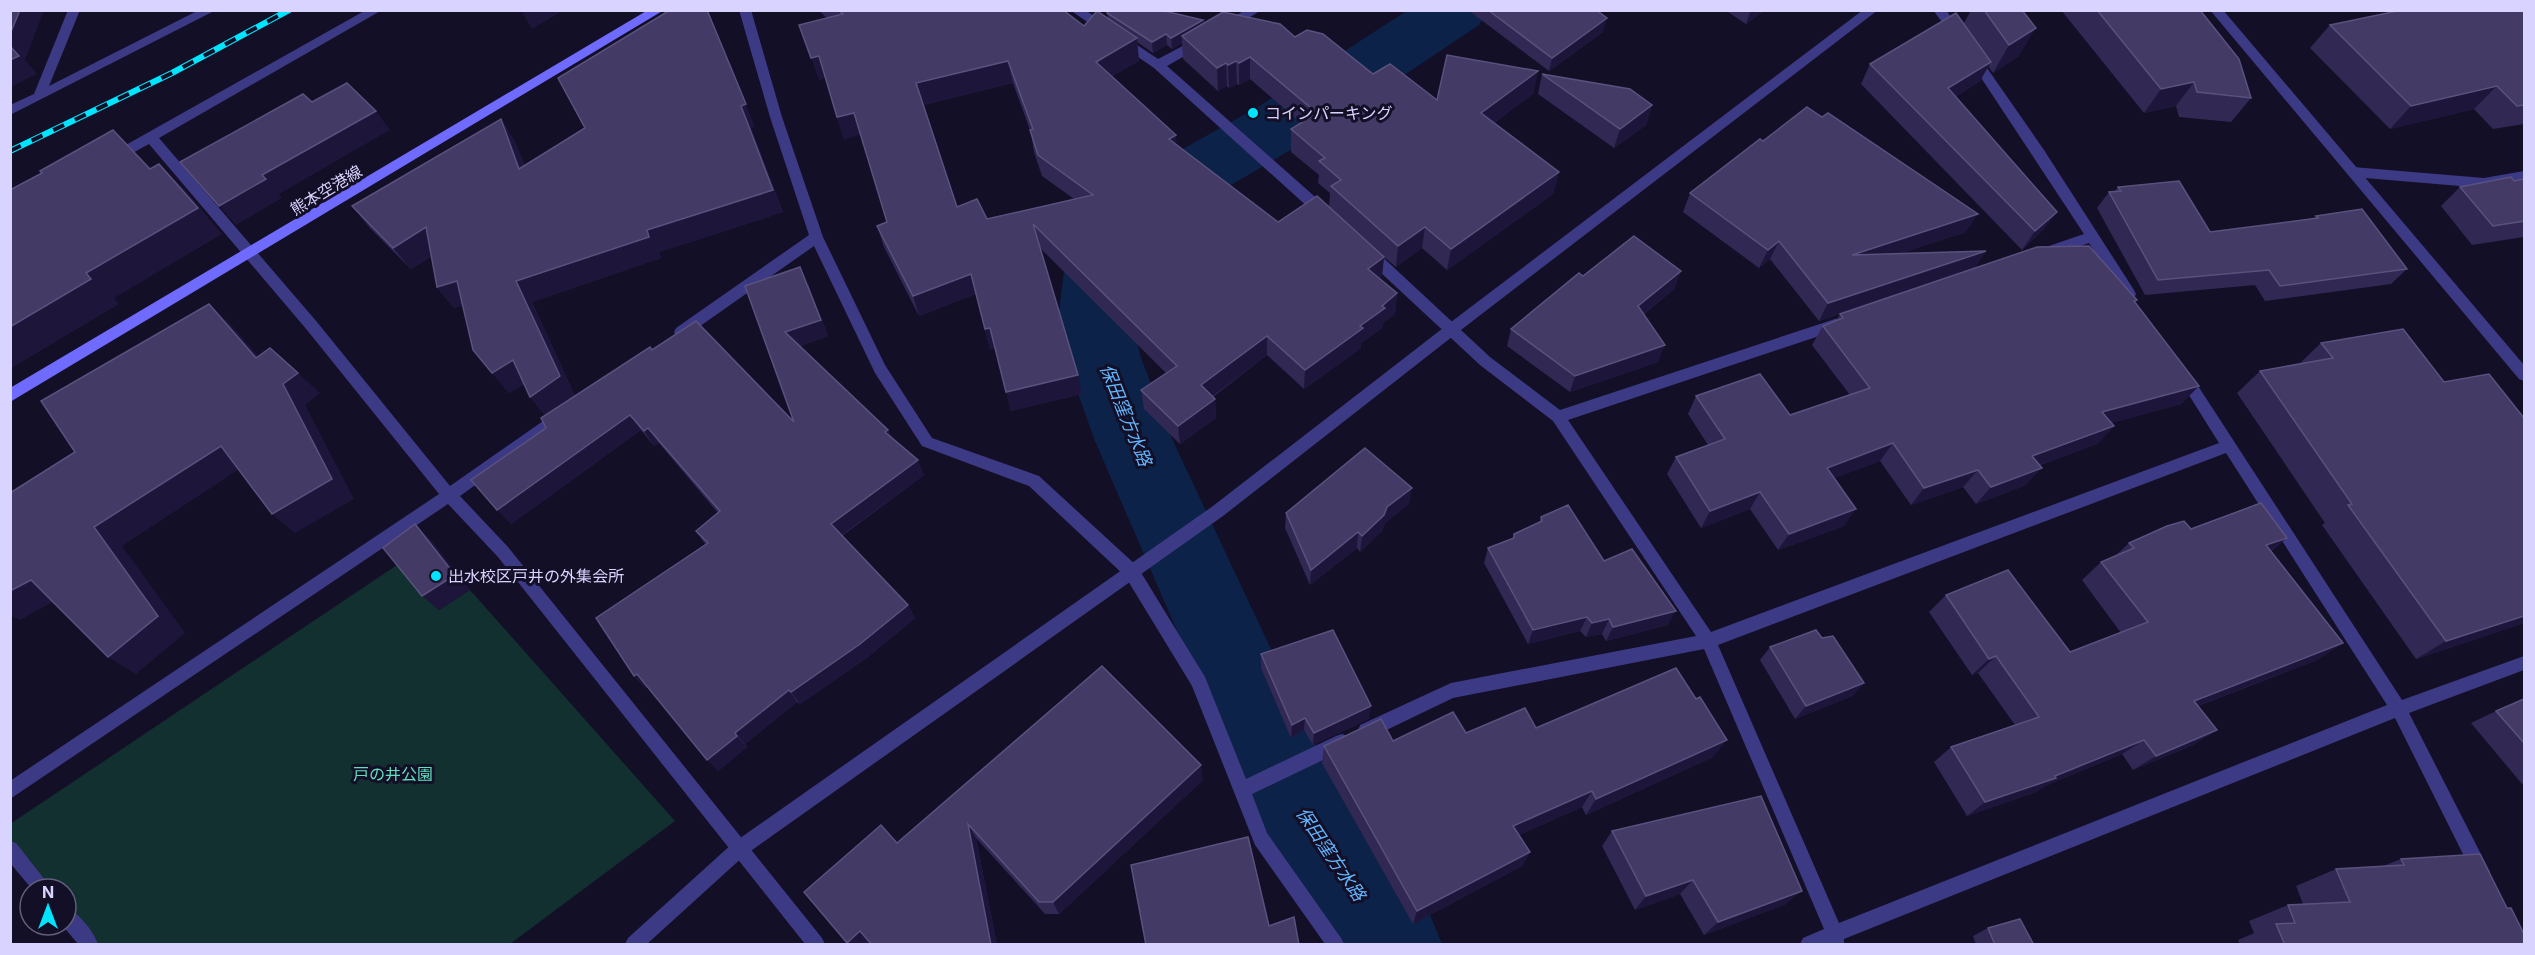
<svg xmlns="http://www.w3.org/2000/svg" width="2535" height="955" font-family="Inter,'Noto Sans JP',sans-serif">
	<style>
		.green { fill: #12302f }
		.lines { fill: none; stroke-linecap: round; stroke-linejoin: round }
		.river { fill: #0c2248; fill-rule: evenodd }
		.minor { fill: #3d3a85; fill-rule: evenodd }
		.tertiary { fill: #3d3a85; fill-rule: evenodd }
		.secondary { fill: #6f6bff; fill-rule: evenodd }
		.rail-casing { stroke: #00e5ff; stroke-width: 6 }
		.rail { stroke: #130f26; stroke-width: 4; stroke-dasharray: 12; stroke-linecap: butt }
		.wall { fill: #312854; fill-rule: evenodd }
		.shaded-wall { fill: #1d163a }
		.building { fill: #433a66; stroke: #5a527e; stroke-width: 1.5; fill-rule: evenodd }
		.poi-dot { fill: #00e5ff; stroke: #130f26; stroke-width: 2 }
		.labels { text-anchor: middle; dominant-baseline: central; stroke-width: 6; stroke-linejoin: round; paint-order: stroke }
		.poi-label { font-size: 16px; fill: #d9d4ff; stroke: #130f26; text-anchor: start }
		.street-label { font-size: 16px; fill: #d9d4ff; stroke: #130f26 }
		.park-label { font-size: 16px; fill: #5fe0c0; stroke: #130f26 }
		.water-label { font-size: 18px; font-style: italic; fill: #62b6ff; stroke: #130f26 }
	</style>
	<rect width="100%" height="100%" fill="#130f26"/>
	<path class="green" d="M400 563 439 610 470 590 675 821 510 944H90L66 916V889H44L11 849 10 824Z"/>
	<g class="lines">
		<path class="river" d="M1408 10H1488L1479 25 1306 141 1202 202 1160 235 1136 274 1132 320 1141 358 1173 441 1336 787 1428 910 1442 944H1337L1272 851 1095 441 1065 358 1058 320 1064 271 1110 197 1152 166 1258 107Z"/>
		<g class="minor">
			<path d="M68 10H80L49 86 199 10H216L10 115V105L34 94Z"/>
			<path d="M366 10H382L159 138 317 322 450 486 556 412H566L568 416 566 420 460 496 508 547 822 938 825 944H805L498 557 448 504 10 799V781L439 494 307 330 149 144 118 161H108L107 158 108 155Z"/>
			<path d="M739 10H751L782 117 823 237 885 365 932 438 1039 476 1137 566 1205 677 1246 779 1336 736 1342 734 1348 736 1350 742 1348 748 1252 794 1267 833 1341 938 1344 944H1325L1255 845 1192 686 1125 576 1029 486 922 446 875 373 814 246 686 336H676L674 332 676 328 809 235 770 117Z"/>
			<path d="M1070 10H1085L1158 59 1196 39H1204V45L1167 66 1330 210 1332 214 1330 218H1320L1154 68Z"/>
			<path d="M1245 10H1261L1232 29H1224V23Z"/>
			<path d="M1933 10H1946L1963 34 1961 37H1953Z"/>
			<path d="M1974 54 1978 55 2044 150 2134 290 2136 294 2134 298H2124L2089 243 2045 258 2040 257 2038 253 2040 249 2084 234 1970 61 1968 58Z"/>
			<path d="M2353 167 2484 178 2524 171V181L2484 188 2353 177 2346 172Z"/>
			<path d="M1370 249 1375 250 1490 357 1560 410 1838 318 1843 320 1845 324 1843 328 1568 420 1711 632 2219 443 2177 376 2179 372H2189L2402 700 2524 656V670L2409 713 2487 866 2490 872 2487 878 2481 881 2475 878 2395 718 1844 939V944H1800L1803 938 1824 929 1704 649 1453 698 1372 737 1366 739 1360 737 1358 731 1360 725 1451 683 1696 636 1553 421 1480 365 1365 258 1363 254ZM2226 453 2387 705 1839 923 1718 645Z"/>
			<path d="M10 841 16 843 52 889H32L10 863Z"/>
			<path d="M66 907C78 912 94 932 98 944H78L62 925H66Z"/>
		</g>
		<g class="tertiary">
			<path d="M1863 10H1878L1457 333 1223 516 745 855 647 944H625L628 938 733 843 1213 506 1447 325Z"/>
			<path d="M2210 10H2223L2524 365V381L2519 379Z"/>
		</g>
		<path class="secondary" d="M648 10H664L10 402V388Z"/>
		<g class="rail-casing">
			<path id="rail" d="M10 151 172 73 289 10"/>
		</g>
		<use href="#rail" class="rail"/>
	</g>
	<g class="wall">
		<path d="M818 10H1063L1084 26 1108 18 1107 13 1203 20 1204 23 1295 37 1373 74 1437 100 1534 93 1494 123 1559 172 1553 194 1447 270 1422 248 1396 267 1384 257 1382 277 1380 279 1397 293 1395 314 1383 323 1382 328 1361 343V348L1304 389 1267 355 1213 397 1215 399 1216 418 1180 444 1144 409 1141 390 1166 373 1040 248 1082 394 1011 411 995 348 990 349 976 294 919 316 884 247 877 226 887 222 861 134 844 139 837 117 826 78 819 80 827 18ZM1137 42 1153 53 1167 45 1172 49 1182 43 1183 59 1218 91 1227 86 1229 88 1237 84 1239 85 1250 79 1301 123 1291 129V152L1319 175 1318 183 1330 193 1329 207 1278 222 1176 144 1112 76 1139 61ZM1013 83 1031 133 1034 152 1042 176 1074 199 987 219 957 207 923 105Z"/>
		<path d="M1468 10H1596L1603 32 1549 71Z"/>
		<path d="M1725 10H1765L1746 24Z"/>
		<path d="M1971 10H2022L2019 56 1993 73 1988 66 1980 81 1955 97 2057 212 2043 230 2022 250 1861 84 1870 64 1964 23Z"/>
		<path d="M2061 10H2200L2251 98 2231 122 2179 117 2176 106 2144 113Z"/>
		<path d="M2524 10V124L2493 129 2474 109 2390 129 2310 48 2330 25Z"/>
		<path d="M1542 74 1652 105 1646 125 1614 148 1538 94Z"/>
		<path d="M501 119 515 142 524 165 755 127 751 128 783 212 659 252 661 258 532 302 575 396 652 350 794 422 745 286 808 284 828 336 800 346 888 430 892 438 924 475 842 536 908 605 915 618 868 657 800 704 797 702 745 744 747 747 718 771 647 687 646 688 634 676 705 544 696 531 718 513 659 443 654 446 641 430 511 524 546 428 545 415 530 397 524 384 509 393 473 350 463 305 454 308 437 287 432 256 411 269 370 228 352 206Z"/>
		<path d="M1763 141 1966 232 1902 253 1986 251 1974 269 2137 300 2135 302 2199 386 2181 404 2111 423 2114 426 2097 444 2040 465 2026 485 1976 504 1963 487 1911 505 1880 461 1834 478 1844 526 1778 550 1750 509 1701 528 1667 474 1676 457 1708 445 1688 414 1696 396 1790 415 1850 395 1812 345 1823 326 1836 321 1840 314 1962 273 1819 321 1770 259 1759 268 1683 212 1690 193Z"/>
		<path d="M2524 179V237L2472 245 2441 206 2460 187Z"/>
		<path d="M2118 187 2210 232 2313 219 2316 216 2407 269 2391 284 2265 301 2255 285 2145 295 2097 208 2109 192H2114Z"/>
		<path d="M1681 271 1674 289 1644 314 1658 362 1570 392 1507 346 1511 329 1583 276Z"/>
		<path d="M2321 343 2444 382 2524 623 2416 659 2322 525 2325 523 2237 393 2260 371 2299 364Z"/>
		<path d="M1409 504 1385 523 1382 531 1360 552 1357 548 1310 585 1285 528 1286 513Z"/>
		<path d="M1541 517 1604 561 1668 625 1606 641 1602 634 1586 637 1580 631 1528 644 1484 563 1488 548 1512 539 1514 534 1539 523Z"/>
		<path d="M2191 529 2287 538 2271 551 2343 643 2317 660 2198 706 2217 730 2193 745 2133 770 2122 754 2045 786 2036 792 1967 816 1934 762 1951 747 2015 725 1978 673 1972 675 1929 612 1946 595 2070 652 2121 633 2082 580 2101 562 2114 557 2129 543Z"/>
		<path d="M1770 647 1864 683 1852 696 1795 719 1760 660Z"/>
		<path d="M1261 654 1369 719 1313 745 1304 730 1291 738 1261 668Z"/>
		<path d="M1102 666 1203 780 1059 914H1045L976 838 997 945H872L870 943 869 945H849L847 943 897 843Z"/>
		<path d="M2524 699V783L2522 784 2471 723 2496 711Z"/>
		<path d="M1536 728 1713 757 1586 815 1582 807 1519 835 1530 852 1522 866 1413 924 1322 763 1324 746 1393 741 1466 733Z"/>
		<path d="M1612 831 1786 904 1704 935 1680 894 1635 910 1602 846Z"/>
		<path d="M2401 859 2524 945H2240L2238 940 2254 933 2249 921 2288 905 2303 904 2296 886 2336 869 2383 866Z"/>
		<path d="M1988 928 2034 945H1976L1973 936Z"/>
	</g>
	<g class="shaded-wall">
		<path d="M20 10H44L25 60 37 74 10 87V34Z"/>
		<path d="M521 10H564L532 29Z"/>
		<path d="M707 10 755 127 751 128 783 212 659 252 661 258 532 302 575 396 546 416 530 397 516 281 647 230 741 106Z"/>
		<path d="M1751 10H1765L1746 24Z"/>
		<path d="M1607 18 1603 32 1549 71 1552 58Z"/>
		<path d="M1203 20 1204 31 1182 36V43L1172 49 1171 38Z"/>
		<path d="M2036 28 2019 56 1993 73 2009 45Z"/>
		<path d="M1166 34 1167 45 1153 53 1152 42Z"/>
		<path d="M1137 38 1139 61 1099 84 1096 62Z"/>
		<path d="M819 56 827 78 819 80 811 58Z"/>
		<path d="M1250 57V79L1239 85V63Z"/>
		<path d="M1008 61 1013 83 922 105 916 83Z"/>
		<path d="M1236 61 1237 84 1229 88 1228 65Z"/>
		<path d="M1991 62 1980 81 1937 108 1948 88Z"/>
		<path d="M1226 63 1227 86 1218 91 1217 68Z"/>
		<path d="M1538 71 1534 93 1477 135 1481 113Z"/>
		<path d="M2194 82 2176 106 2144 113 2161 89Z"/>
		<path d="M2497 86 2474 109 2390 129 2411 106Z"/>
		<path d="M1652 105 1646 125 1614 148 1620 129Z"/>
		<path d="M376 111 390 130 279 194 282 198 236 225 219 206 262 175Z"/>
		<path d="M854 113 861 134 844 139 837 117Z"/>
		<path d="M501 119 515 142 533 191 519 169Z"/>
		<path d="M1176 135 1177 156 1169 139Z"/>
		<path d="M159 164 184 189 222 234 114 298 119 304 10 369V327L86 273Z"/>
		<path d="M1559 172 1553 194 1447 270 1451 249Z"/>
		<path d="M2057 212 2043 230 2022 250 2035 231Z"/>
		<path d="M1978 214 1966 232 1843 273 1852 255Z"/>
		<path d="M426 227 443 249 411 269 393 248Z"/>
		<path d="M1425 227 1422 248 1396 267 1398 246Z"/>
		<path d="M1779 241 1770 259 1759 268 1768 250Z"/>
		<path d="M1986 251 1974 269 1819 321 1828 303Z"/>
		<path d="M1384 257 1382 277 1366 289 1368 269Z"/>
		<path d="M800 267 828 336 793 348 785 332Z"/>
		<path d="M1681 271 1674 289 1632 323 1638 306Z"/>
		<path d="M971 274 976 294 919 316 913 296Z"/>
		<path d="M457 281 474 302 454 308 437 287Z"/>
		<path d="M1397 293 1395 314 1383 323 1382 328 1361 343V348L1304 389 1305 370 1360 326 1382 306Z"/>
		<path d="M209 304 232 326 278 379 256 358Z"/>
		<path d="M990 328 995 348 990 349 985 329Z"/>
		<path d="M1267 336V355L1202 404 1201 385Z"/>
		<path d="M1665 345 1658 362 1570 392 1575 376Z"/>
		<path d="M513 360 529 381 509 393 492 373Z"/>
		<path d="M298 373 320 393 305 405 354 499 295 533 272 514 283 384Z"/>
		<path d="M1078 375 1082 394 1011 411 1006 392Z"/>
		<path d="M2199 386 2181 404 2086 430 2102 412Z"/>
		<path d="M1215 399 1216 418 1180 444 1178 426Z"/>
		<path d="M630 415 641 430 511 524 497 510Z"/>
		<path d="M2114 426 2097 444 2017 473 2032 456Z"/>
		<path d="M648 428 659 443 654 446 644 431Z"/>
		<path d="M888 430 895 445 885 432Z"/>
		<path d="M1893 443 1880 461 1816 485 1827 468Z"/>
		<path d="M221 446 244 466 122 546 185 633 136 674 108 657 94 527Z"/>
		<path d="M918 460 924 475 838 538 831 524Z"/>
		<path d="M2042 468 2026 485 1976 504 1991 487Z"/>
		<path d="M1978 470 1963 487 1911 505 1924 488Z"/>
		<path d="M1412 488 1409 504 1385 523 1382 531 1360 552 1362 536 1387 507Z"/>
		<path d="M1760 492 1750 509 1701 528 1710 511Z"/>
		<path d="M1856 509 1844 526 1778 550 1789 534Z"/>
		<path d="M415 524 431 540 470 590 439 610 422 596Z"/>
		<path d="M1358 532 1357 548 1310 585 1311 570Z"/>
		<path d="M2287 538 2263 556 2266 545Z"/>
		<path d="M31 580 60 598 20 620 10 615V591Z"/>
		<path d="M908 605 915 618 868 657 800 704 791 692Z"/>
		<path d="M1676 611 1668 625 1606 641 1613 627Z"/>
		<path d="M2524 616V623L2416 659 2446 641Z"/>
		<path d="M1587 617 1580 631 1528 644 1533 630Z"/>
		<path d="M1609 619 1602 634 1586 637 1592 623Z"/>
		<path d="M2343 643 2317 660 2171 716 2194 701Z"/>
		<path d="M1996 656 1978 673 1972 675 1989 659Z"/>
		<path d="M637 674 648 686 646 688 634 676Z"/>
		<path d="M1864 683 1852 696 1795 719 1806 706Z"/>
		<path d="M789 690 797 702 745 744 735 733Z"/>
		<path d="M1371 706 1369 719 1313 745 1314 733Z"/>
		<path d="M1305 718 1304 730 1291 738 1292 725Z"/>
		<path d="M2217 730 2193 745 2133 770 2156 756Z"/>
		<path d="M737 736 747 747 718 771 707 760Z"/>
		<path d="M1727 740 1713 757 1586 815 1596 799Z"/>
		<path d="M2144 740 2122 754 2045 786 2036 792 1967 816 1985 802 2055 776Z"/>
		<path d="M1201 765 1203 780 1059 914 1053 902Z"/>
		<path d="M1592 791 1582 807 1506 841 1513 826Z"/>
		<path d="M968 824 976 838 997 945H991Z"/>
		<path d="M1530 852 1522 866 1413 924 1417 911Z"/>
		<path d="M1693 880 1680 894 1635 910 1646 896Z"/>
		<path d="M1802 891 1786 904 1704 935 1718 922Z"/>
		<path d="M860 931 872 942 869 945H849L847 943Z"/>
	</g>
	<g class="building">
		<path d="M10 10H20L10 34Z"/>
		<path d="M670 10H707L746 104 741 106 773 190 647 230 649 237 516 281 560 376 530 397 513 360 492 373 473 350 457 281 437 287 426 227 393 248 352 206 501 119 519 169 585 128 558 78Z"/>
		<path d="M838 10H1063L1084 26 1097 11 1137 38 1096 62 1176 135 1169 139 1278 222 1317 196 1384 257 1368 269 1397 293 1382 306 1385 308 1360 326 1363 328 1305 370 1267 336 1201 385 1215 399 1178 426 1141 390 1177 366 1033 224 1078 375 1006 392 990 328 985 329 971 274 913 296 877 226 887 222 854 113 837 117 819 56 811 58 799 25 843 14ZM1008 61 1033 129 1030 130 1038 155 1093 195 987 219 977 199 957 207 916 83Z"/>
		<path d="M1109 10H1160L1203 20 1171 38 1166 34 1152 42 1107 13Z"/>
		<path d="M1488 10H1596L1607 18 1552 58Z"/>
		<path d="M1984 10H2022L2036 28 2009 45Z"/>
		<path d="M2097 10H2200L2239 59 2251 98 2197 92 2194 82 2161 89Z"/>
		<path d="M2402 10H2524V105L2517 106 2497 86 2411 106 2330 25Z"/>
		<path d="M1223 12 1280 24 1295 37 1307 30 1323 34 1373 74 1390 64 1437 100 1447 55 1538 71 1481 113 1559 172 1451 249 1425 227 1398 246 1331 186 1341 180 1319 161 1325 158 1291 129 1317 113 1250 57 1239 63 1236 61 1228 65 1226 63 1217 68 1182 36Z"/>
		<path d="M1956 13 1991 62 1948 88 2057 212 2035 231 1870 64Z"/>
		<path d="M10 46 19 56 10 60Z"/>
		<path d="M1542 74 1630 89 1652 105 1620 129Z"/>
		<path d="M347 83 376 111 262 175 266 179 219 206 180 162 303 94 312 102Z"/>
		<path d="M1807 107 1822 117 1828 113 1978 214 1852 255 1986 251 1828 303 1779 241 1768 250 1690 193 1760 139 1763 141Z"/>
		<path d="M113 130 150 169 159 164 198 208 86 273 91 279 10 327V190L42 173 40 171Z"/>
		<path d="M2511 177 2514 181 2524 179V221L2493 226 2460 187Z"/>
		<path d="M2179 181 2210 232 2318 218 2316 216 2362 209 2407 269 2280 286 2269 270 2158 280 2109 192 2121 191 2118 187Z"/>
		<path d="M1634 236 1681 271 1638 306 1665 345 1575 376 1511 329 1579 273 1583 276Z"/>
		<path d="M2089 246 2137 300 2134 301 2199 386 2102 412 2114 426 2032 456 2042 468 1991 487 1978 470 1924 488 1893 443 1827 468 1856 509 1789 534 1760 492 1710 511 1676 457 1725 439 1696 396 1760 374 1790 415 1870 388 1823 326 1843 318 1840 314 2037 247Z"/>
		<path d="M800 267 821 320 785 332 888 430 885 432 918 460 831 524 908 605 860 644 791 692 789 690 735 733 737 736 707 760 637 674 634 676 596 618 708 543 696 531 720 511 648 428 644 431 630 415 497 510 471 480 546 428 541 418 650 347 652 350 696 321 794 422 745 286Z"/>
		<path d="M209 304 256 358 270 348 298 373 283 384 332 479 272 514 221 446 94 527 158 616 108 657 31 580 10 591V493L75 452 41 401Z"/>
		<path d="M2403 329 2444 382 2489 374 2524 418V616L2446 641 2348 505 2352 504 2260 371 2333 358 2321 343Z"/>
		<path d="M1365 448 1412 488 1387 507 1384 515 1362 536 1358 532 1311 570 1286 513Z"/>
		<path d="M2261 503 2287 538 2266 545 2343 643 2194 701 2217 730 2156 756 2144 740 2055 776 2056 778 1985 802 1951 747 2039 717 1996 656 1989 659 1946 595 2008 570 2070 652 2148 622 2101 562 2134 548 2129 543 2167 526 2184 521 2191 529Z"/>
		<path d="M1568 505 1604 561 1632 549 1676 611 1613 627 1609 619 1592 623 1587 617 1533 630 1488 548 1514 538V534L1542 521 1541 517Z"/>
		<path d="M415 524 455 575 422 596 383 548Z"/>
		<path d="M1333 630 1371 706 1314 733 1305 718 1292 725 1261 654Z"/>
		<path d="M1816 630 1822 638 1833 636 1864 683 1806 706 1770 647Z"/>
		<path d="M1102 666 1201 765 1053 902H1039L968 824 991 945H872L860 931 847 943 804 892 881 825 897 843Z"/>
		<path d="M1676 668 1696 699 1700 697 1727 740 1596 799 1592 791 1513 826 1530 852 1417 911 1324 746 1381 719 1393 741 1453 712 1466 733 1525 708 1536 728Z"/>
		<path d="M2524 699V743L2496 711Z"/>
		<path d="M1761 796 1802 891 1718 922 1693 880 1646 896 1612 831Z"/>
		<path d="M1248 837 1269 926 1294 917 1299 945H1146L1131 865Z"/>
		<path d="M2480 854 2507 908H2511L2524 934V945H2285L2276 924 2295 923 2288 905 2350 902 2336 869 2404 865 2401 859Z"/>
		<path d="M2020 919 2034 945H1995L1988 928Z"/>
	</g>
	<g class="poi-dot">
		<circle cx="1253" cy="113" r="6"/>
		<circle cx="436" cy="576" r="6"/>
	</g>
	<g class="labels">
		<g class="poi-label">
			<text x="1265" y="113">コインパーキング</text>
			<text x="448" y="576">出水校区戸井の外集会所</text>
		</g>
		<g class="street-label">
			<text transform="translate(326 190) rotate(-31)">熊本空港線</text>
		</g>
		<g class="park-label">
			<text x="393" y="774">戸の井公園</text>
		</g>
		<g class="water-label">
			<text transform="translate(1126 415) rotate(68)">保田窪方水路</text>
			<text transform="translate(1331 854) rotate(56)">保田窪方水路</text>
		</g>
	</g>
	<rect width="2535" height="955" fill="none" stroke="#d9d4ff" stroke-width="24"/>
	<g transform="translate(48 907)"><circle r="28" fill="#130f26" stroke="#625e7d" stroke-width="1.5"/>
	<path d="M0-4.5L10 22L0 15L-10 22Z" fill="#00e5ff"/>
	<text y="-9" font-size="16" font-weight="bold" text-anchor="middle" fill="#d9d4ff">N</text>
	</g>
</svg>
